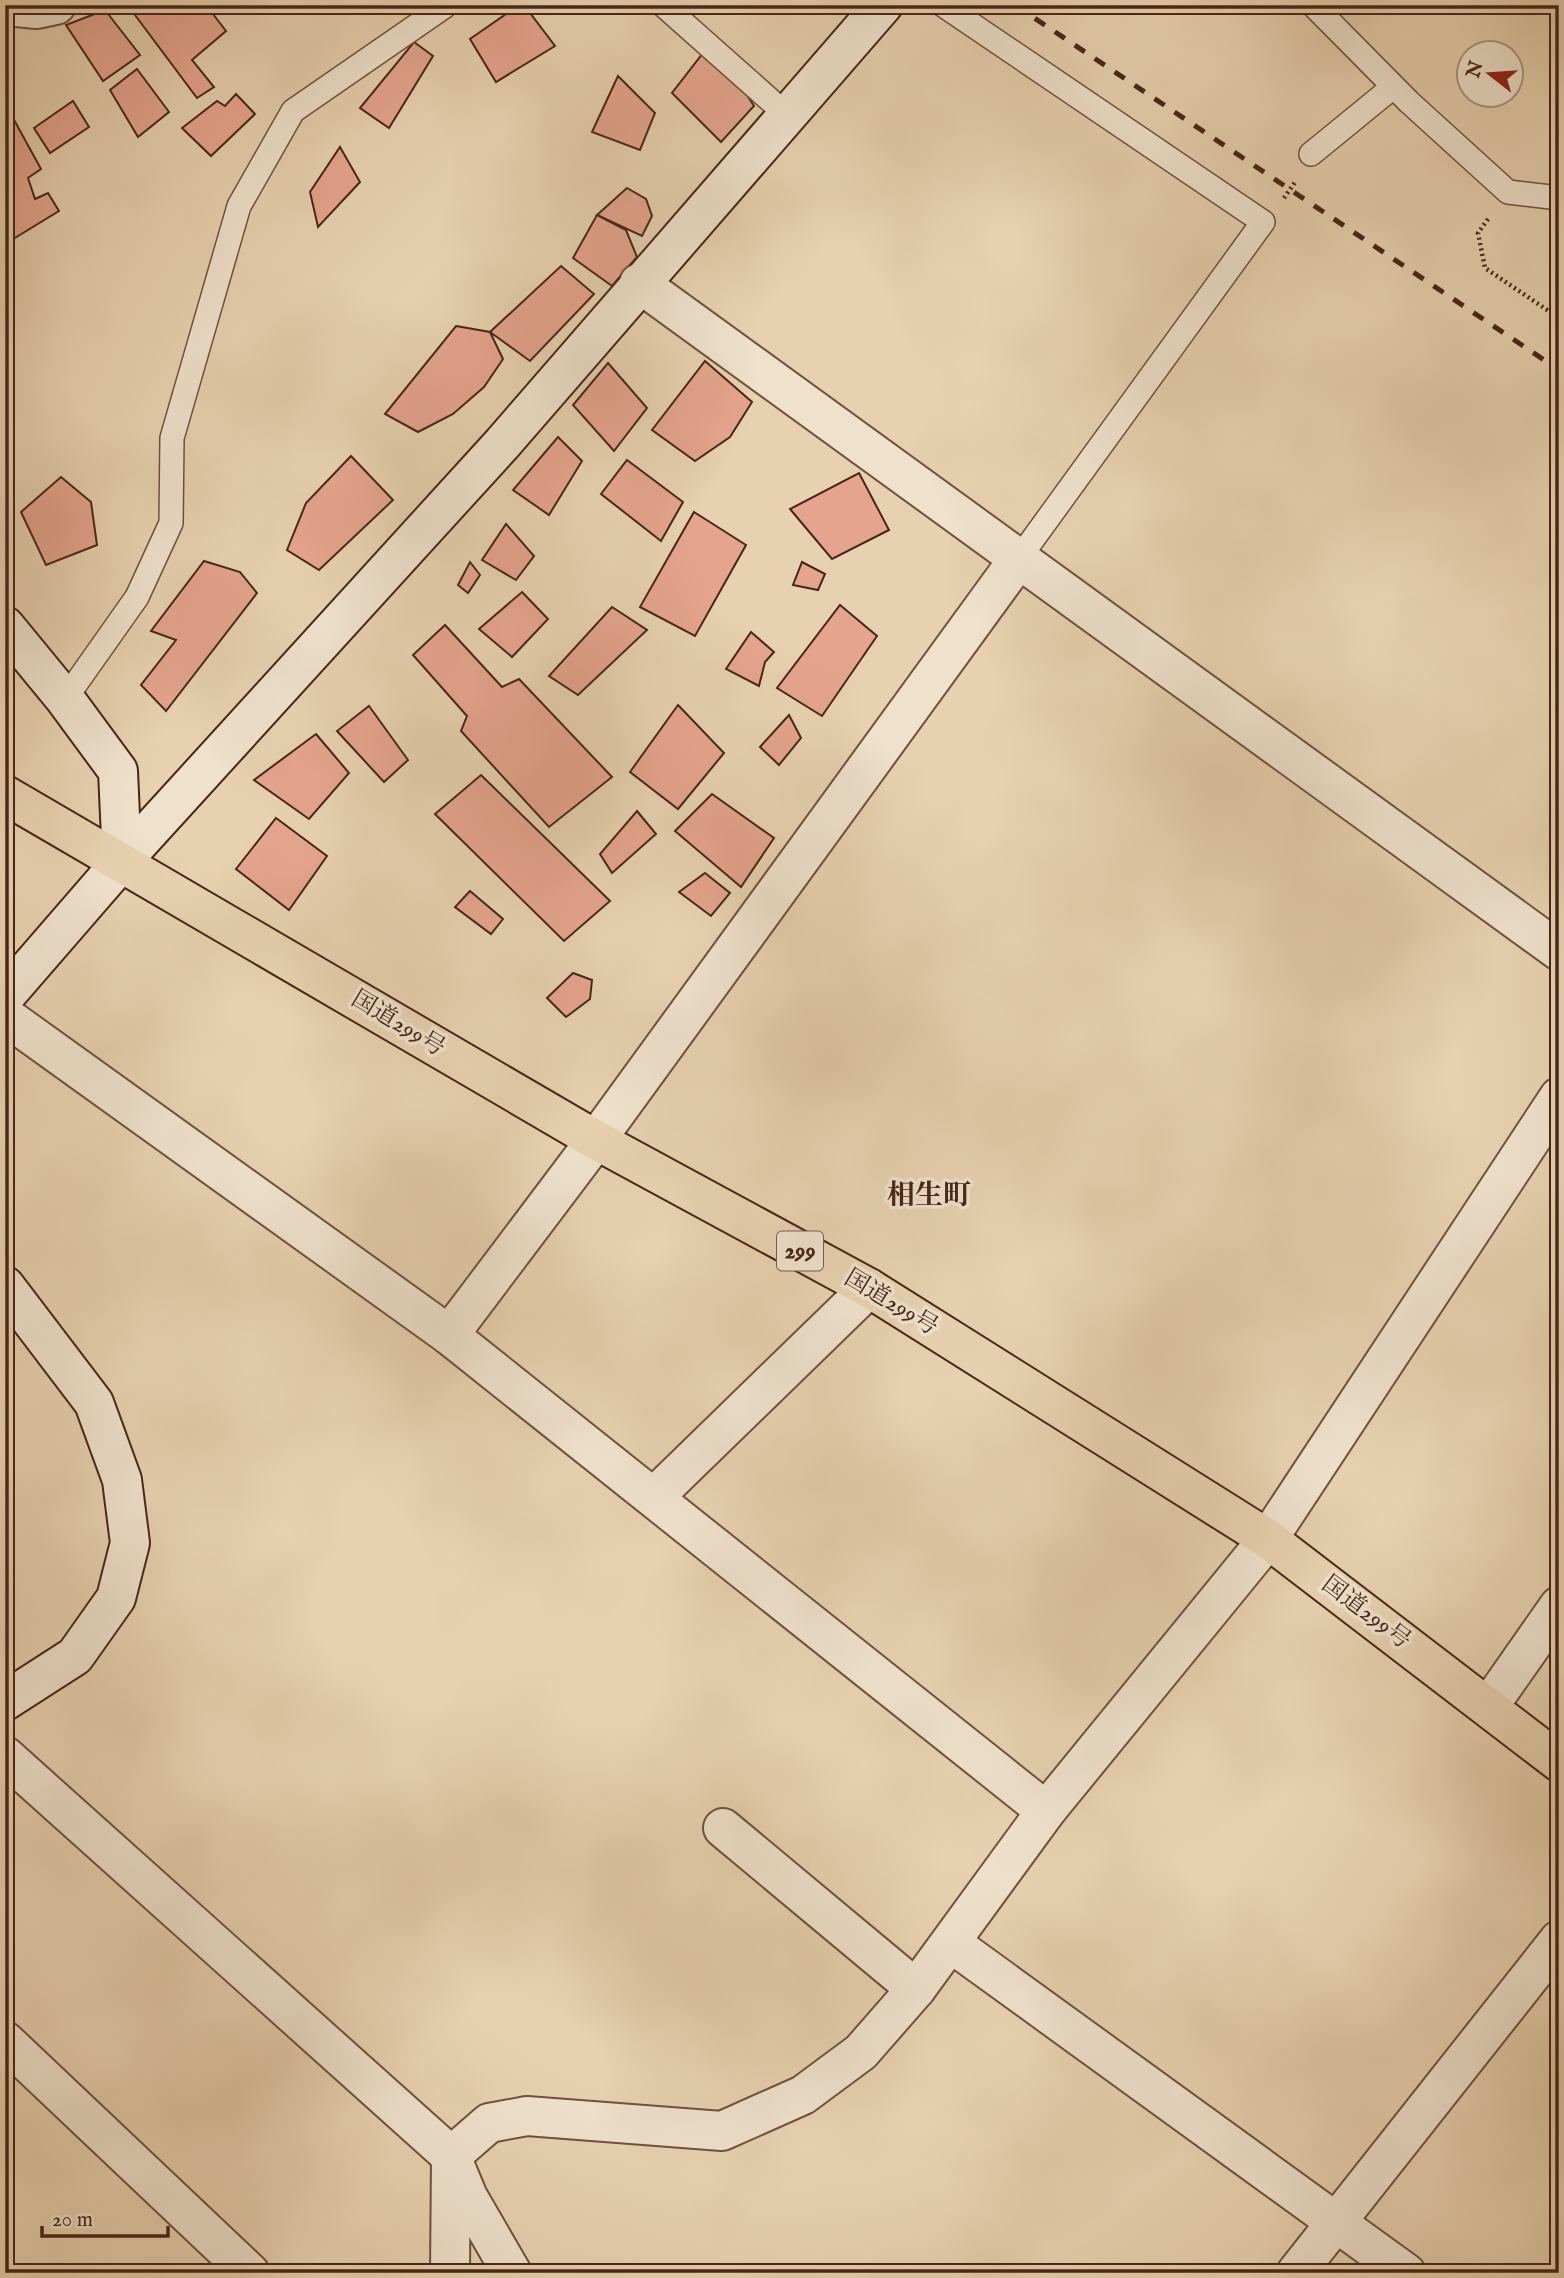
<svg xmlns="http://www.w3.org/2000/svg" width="1564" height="2278" font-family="'IM FELL English','Noto Serif JP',serif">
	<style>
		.building { fill: #e5a48e; stroke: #482618; stroke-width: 2 }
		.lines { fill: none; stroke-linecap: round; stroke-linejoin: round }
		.lane-casing { stroke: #70513e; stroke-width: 26 }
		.street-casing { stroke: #70513e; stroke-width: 42 }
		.secondary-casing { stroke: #482618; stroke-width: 42 }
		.highway-casing { stroke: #482618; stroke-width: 42 }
		.path { stroke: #482618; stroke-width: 4.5; stroke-dasharray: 2 3.5; stroke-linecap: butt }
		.lane { stroke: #efe1cc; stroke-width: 23 }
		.street { stroke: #efe1cc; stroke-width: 38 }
		.secondary { stroke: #efe1cc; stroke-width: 38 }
		.highway { stroke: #e7d1b0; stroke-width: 38 }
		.rail { stroke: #482618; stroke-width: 5; stroke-dasharray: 12 12; stroke-linecap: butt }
		.labels { text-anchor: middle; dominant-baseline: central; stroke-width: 7; stroke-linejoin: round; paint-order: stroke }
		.shield { fill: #efe1cc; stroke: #7a5e4e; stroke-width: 2 }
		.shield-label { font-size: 23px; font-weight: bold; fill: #482618 }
		.street-label { font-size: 24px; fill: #482618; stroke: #efe1cc }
		.quarter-label { font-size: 28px; font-weight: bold; fill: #482618; stroke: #efe1cc }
	</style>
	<rect width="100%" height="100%" fill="#e7d1b0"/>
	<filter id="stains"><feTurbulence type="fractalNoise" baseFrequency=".00286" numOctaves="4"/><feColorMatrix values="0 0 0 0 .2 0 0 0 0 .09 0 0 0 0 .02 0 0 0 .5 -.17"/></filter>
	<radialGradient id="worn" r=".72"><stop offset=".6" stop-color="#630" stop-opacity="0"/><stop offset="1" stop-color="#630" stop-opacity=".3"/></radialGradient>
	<g class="building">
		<path d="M132 5H206L226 31 192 60 214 87 197 98 129 7Z"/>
		<path d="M519 5H524L555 46 496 82 470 39Z"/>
		<path d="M105 10 140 55 103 81 66 25Z"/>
		<path d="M414 42 433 56 389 128 360 108Z"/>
		<path d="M703 53 726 62 754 106 721 142 672 93Z"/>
		<path d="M137 69 169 112 138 137 110 90Z"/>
		<path d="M618 76 655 113 640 150 592 132Z"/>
		<path d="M236 94 255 114 211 156 182 128 217 101 225 106Z"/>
		<path d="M73 101 89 127 50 153 34 128Z"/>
		<path d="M13 118 41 169 28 178 35 199 48 193 59 211 5 244V123Z"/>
		<path d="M340 147 360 182 318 227 310 192Z"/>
		<path d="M627 188 646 199 652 216 642 236 597 215Z"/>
		<path d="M597 215 626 230 637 257 612 286 573 258Z"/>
		<path d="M561 266 594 294 530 361 490 332Z"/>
		<path d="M456 326 490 332 503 359 484 387 453 414 418 432 385 414Z"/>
		<path d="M705 361 752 402 730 437 695 461 652 430Z"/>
		<path d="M608 363 647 408 614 451 573 405Z"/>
		<path d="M558 437 582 461 549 515 513 490Z"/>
		<path d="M351 456 393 500 319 570 287 550 306 503Z"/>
		<path d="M627 460 683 502 661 541 601 494Z"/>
		<path d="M859 473 889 530 832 559 790 509Z"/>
		<path d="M61 477 91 502 97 545 46 565 21 512Z"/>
		<path d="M694 512 746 545 695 636 640 607Z"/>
		<path d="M506 524 534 556 516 580 482 560Z"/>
		<path d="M204 561 240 572 257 593 166 711 141 685 176 640 151 631Z"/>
		<path d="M470 562 480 575 468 593 458 585Z"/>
		<path d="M802 562 825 574 818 590 793 585Z"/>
		<path d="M522 592 548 619 512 657 479 629Z"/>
		<path d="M840 605 877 636 822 716 777 688Z"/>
		<path d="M612 607 647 630 578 695 549 676Z"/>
		<path d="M445 625 502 687 519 679 612 777 549 827 461 731 467 716 413 655Z"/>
		<path d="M751 632 774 652 765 662 759 686 726 669Z"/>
		<path d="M678 705 724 753 678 809 630 772Z"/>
		<path d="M369 706 408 760 384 782 337 731Z"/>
		<path d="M789 715 801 738 779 765 760 747Z"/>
		<path d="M316 734 349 773 309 819 254 780Z"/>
		<path d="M481 775 610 901 564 941 435 814Z"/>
		<path d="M712 794 774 838 741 887 675 831Z"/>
		<path d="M637 811 656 834 612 873 600 854Z"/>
		<path d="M276 818 327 856 289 910 236 869Z"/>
		<path d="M705 873 730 893 711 916 679 892Z"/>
		<path d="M470 891 503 919 491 934 455 907Z"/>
		<path d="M573 973 592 980 590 999 566 1017 547 998Z"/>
	</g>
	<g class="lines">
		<g class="lane-casing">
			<g id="lane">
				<path d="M663 5 788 116"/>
				<path d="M943 5 1263 222 1020 557"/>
				<path d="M1313 5 1409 102 1508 192 1559 198"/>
				<path d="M1311 154 1393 87"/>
				<path d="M65 699 137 597 171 523 172 438 239 206 293 111 445 6"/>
			</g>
		</g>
		<g class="street-casing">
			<g id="street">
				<path d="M5 6 37 9 56 5"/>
				<path d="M639 283 1559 951"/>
				<path d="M5 1016 449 1335 1046 1811"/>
				<path d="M449 1335 596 1140 1020 557"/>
				<path d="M654 1497 869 1288"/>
				<path d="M1489 1706 1559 1606"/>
				<path d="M5 1756 451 2156 468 2197 512 2273"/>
				<path d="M723 1828 916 1989"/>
				<path d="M951 1943 1406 2273"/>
				<path d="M5 2041 250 2273"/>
				<path d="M450 2273 451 2156 489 2123 527 2116 722 2131 803 2095 861 2052 916 1989 1046 1811 1268 1539 1559 1097"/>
				<path d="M1296 2273 1559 1940"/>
			</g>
		</g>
		<g class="secondary-casing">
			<g id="secondary">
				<path d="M5 626 65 699 118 771 122 861"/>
				<path d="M5 996 122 861 502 444 883 5"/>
				<path d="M5 1286 94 1403 122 1480 130 1543 116 1598 75 1656 5 1701"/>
			</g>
		</g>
		<g class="highway-casing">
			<path id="highway" d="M5 795 596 1140 869 1288 1268 1539 1559 1762"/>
		</g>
		<g class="path">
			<path d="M1284 198 1295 182"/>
			<path d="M1488 219 1478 233 1485 268 1559 318"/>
		</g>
		<use href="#lane" class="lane"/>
		<use href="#street" class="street"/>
		<use href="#secondary" class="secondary"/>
		<use href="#highway" class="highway"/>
		<path class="rail" d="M1015 5 1559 370"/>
	</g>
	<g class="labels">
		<rect class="shield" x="777" y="1231.5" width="46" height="39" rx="5"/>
		<g class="shield-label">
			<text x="800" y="1251">299</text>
		</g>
		<g class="street-label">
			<text transform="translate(398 1024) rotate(31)">国道299号</text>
			<text transform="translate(891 1303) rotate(31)">国道299号</text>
			<text transform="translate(1366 1613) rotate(37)">国道299号</text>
		</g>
		<g class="quarter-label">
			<text x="929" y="1196">相生町</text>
		</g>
	</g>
	<rect width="1564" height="2278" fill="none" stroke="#e7d1b0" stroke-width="28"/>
	<rect x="7" y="7" width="1550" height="2264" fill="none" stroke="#482618" stroke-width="3.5"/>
	<rect x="14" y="14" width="1536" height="2250" fill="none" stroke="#482618" stroke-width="2"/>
	<g transform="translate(1490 74) rotate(287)"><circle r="33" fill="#efe1cc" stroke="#ac9684" stroke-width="2"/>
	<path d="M0-5L12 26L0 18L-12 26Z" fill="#8f2418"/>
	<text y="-10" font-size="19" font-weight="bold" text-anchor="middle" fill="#482618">N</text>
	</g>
	<path d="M42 2226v10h126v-10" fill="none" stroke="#482618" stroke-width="3.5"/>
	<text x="52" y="2226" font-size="21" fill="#482618" stroke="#efe1cc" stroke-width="5" paint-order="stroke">20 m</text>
	<rect width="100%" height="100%" filter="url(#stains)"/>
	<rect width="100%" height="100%" fill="url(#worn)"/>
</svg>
